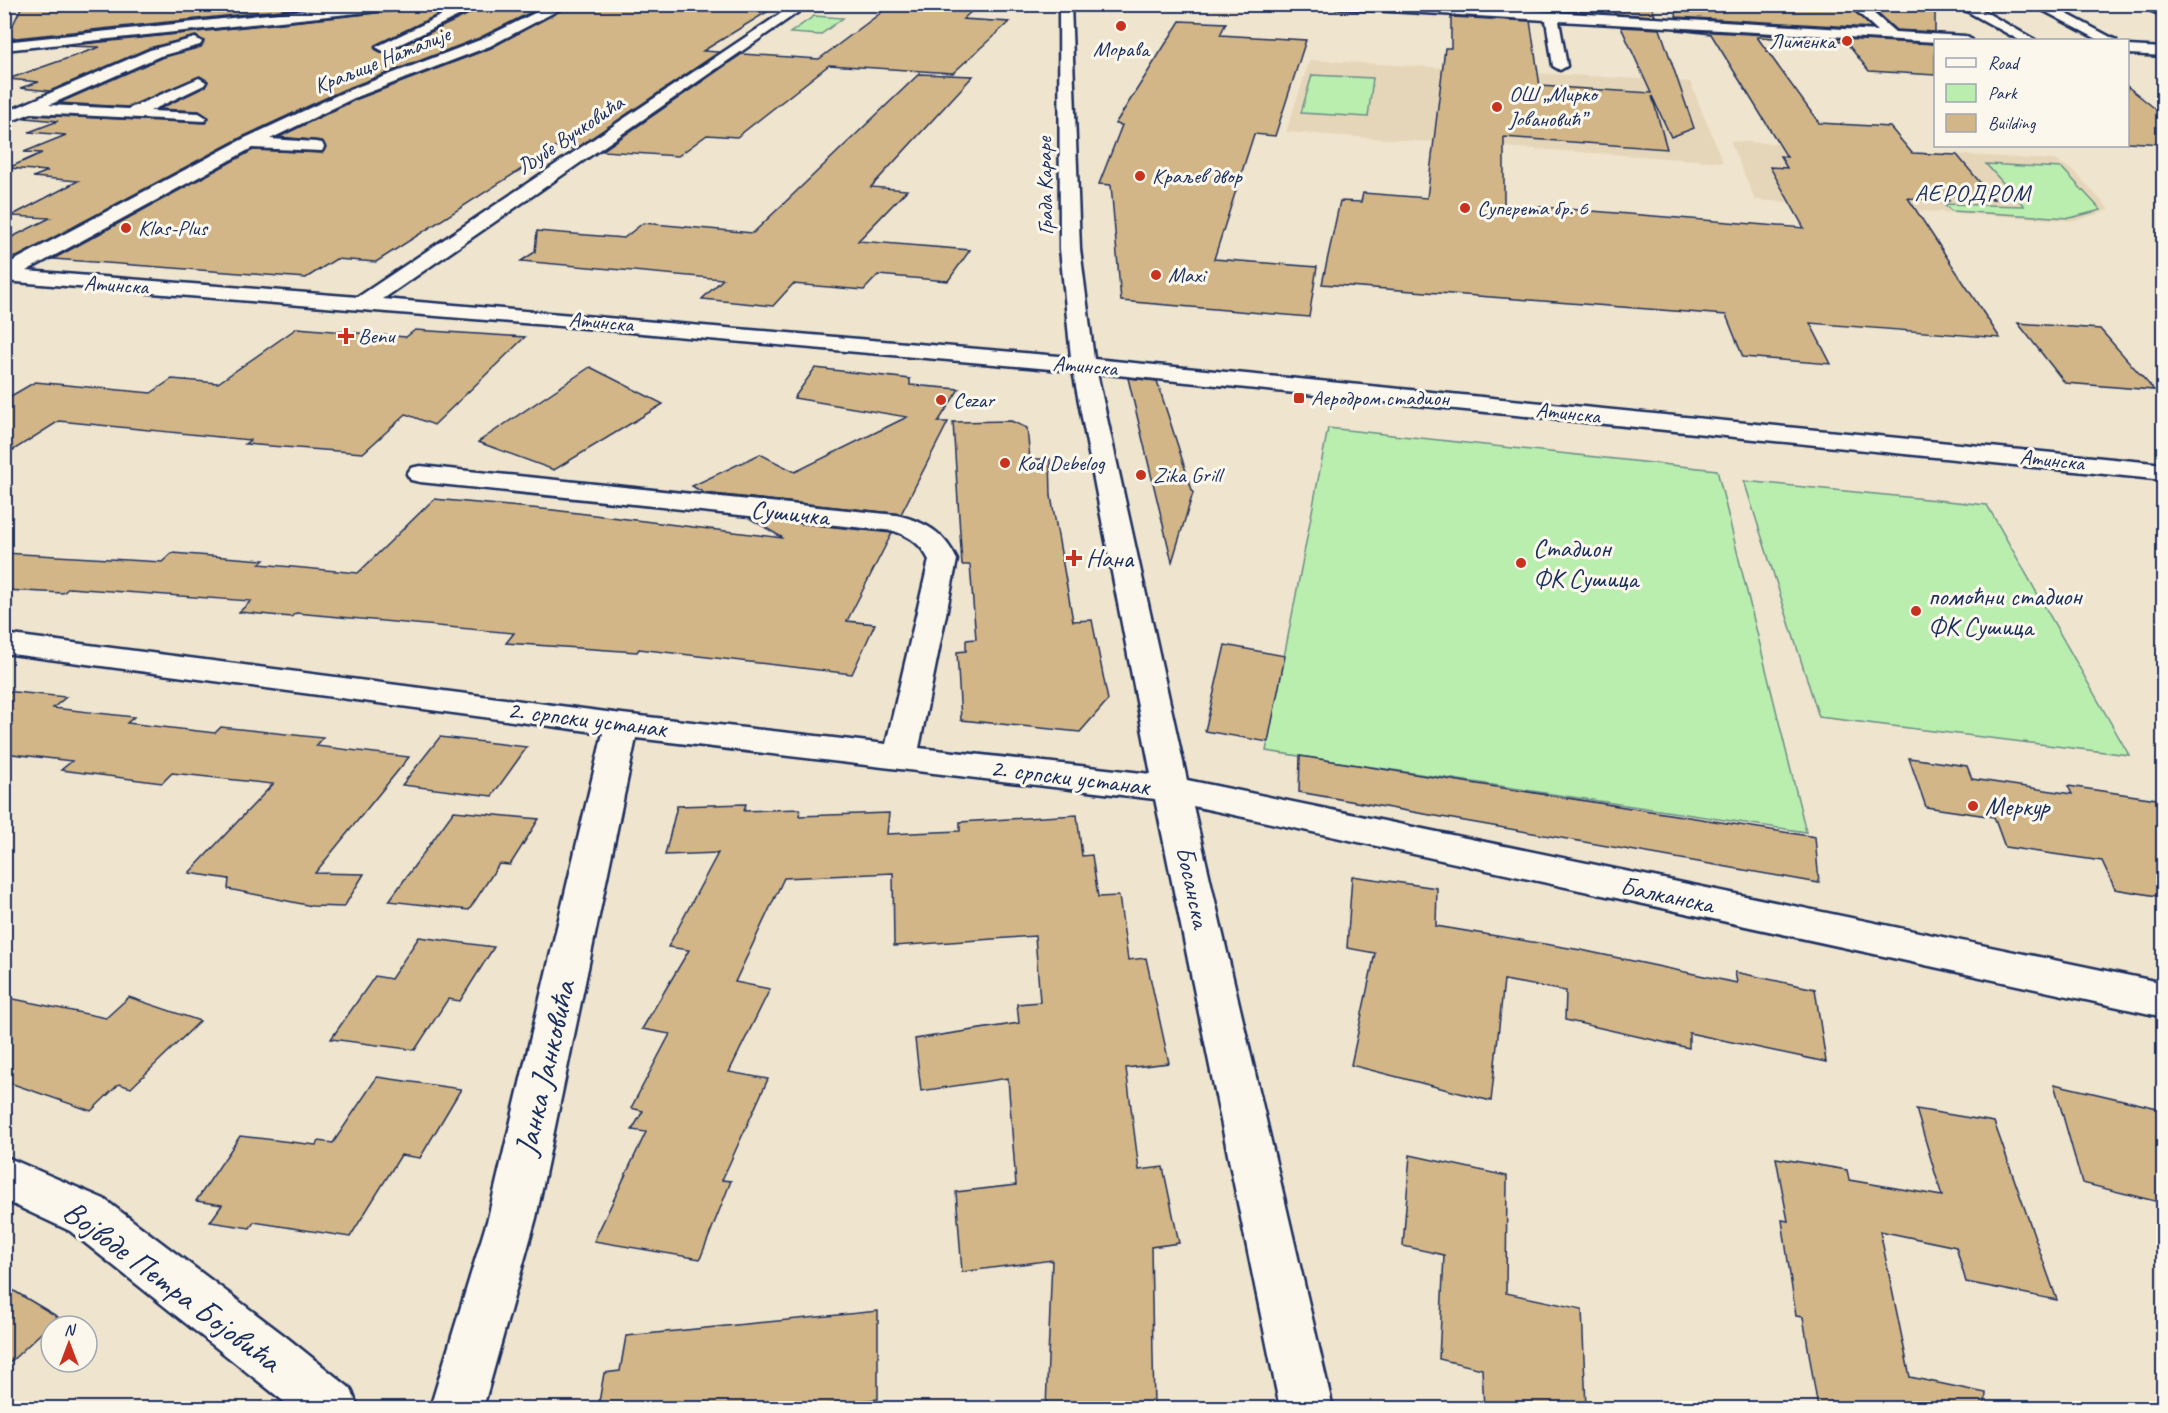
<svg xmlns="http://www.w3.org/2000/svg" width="2168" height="1413" font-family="Caveat,sans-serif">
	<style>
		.built { fill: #e6d6b9 }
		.green { fill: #b9eeaf; stroke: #6a8e86; stroke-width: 1.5 }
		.building { fill: #d2b687; stroke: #1b2f5e; stroke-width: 1.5 }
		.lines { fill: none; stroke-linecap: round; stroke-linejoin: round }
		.minor-casing { stroke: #1b2f5e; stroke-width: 5 }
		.minor { fill: #fbf7ec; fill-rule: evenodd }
		.poi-dot { fill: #c8321e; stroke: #fbf7ec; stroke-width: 2 }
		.labels { text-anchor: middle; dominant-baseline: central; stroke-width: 6; stroke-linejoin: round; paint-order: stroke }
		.far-poi-label { font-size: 22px; fill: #1b2f5e; stroke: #fbf7ec; text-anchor: start }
		.far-street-label { font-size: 22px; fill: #1b2f5e; stroke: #fbf7ec }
		.far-quarter-label { font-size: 24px; letter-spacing: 1.5px; fill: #1b2f5e; stroke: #fbf7ec }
		.street-label { font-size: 26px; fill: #1b2f5e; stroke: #fbf7ec }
		.poi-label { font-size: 26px; fill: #1b2f5e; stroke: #fbf7ec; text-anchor: start }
		.near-street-label { font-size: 32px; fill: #1b2f5e; stroke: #fbf7ec }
	</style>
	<rect width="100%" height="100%" fill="#efe4ce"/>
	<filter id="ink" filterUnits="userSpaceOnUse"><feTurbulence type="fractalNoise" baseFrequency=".0167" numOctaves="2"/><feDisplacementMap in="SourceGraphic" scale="12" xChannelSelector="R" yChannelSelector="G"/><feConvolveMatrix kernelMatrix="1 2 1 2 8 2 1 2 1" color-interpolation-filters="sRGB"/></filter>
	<g filter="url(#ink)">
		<g class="built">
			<path d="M1310 60 1690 82 1723 162 1286 132Z"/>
			<path d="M1730 141 2055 160 2074 171 2110 210 2075 221 1755 200Z"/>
		</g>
		<g class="green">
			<path d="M814 16 843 18 820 35 790 33Z"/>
			<path d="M1312 75 1373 78 1368 117 1301 113Z"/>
			<path d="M1986 164 2062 168 2101 210 2070 218 1952 211 1943 204 2024 206Z"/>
			<path d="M1328 428 1717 470 1806 832 1266 751Z"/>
			<path d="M1744 481 1987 505 2129 755 1819 717Z"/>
		</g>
		<g class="building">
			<path d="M23 4H110L109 8 145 4H338L6 39Z"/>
			<path d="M413 4 458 5 375 45V49L382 53 389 52 490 4H547L479 38 343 90 242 137 17 257 4 256V241L50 218 11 216 78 181 33 177 48 171 8 168 42 153 24 152 66 135 29 132 58 121 25 118 32 115 205 123 209 118 199 111 159 109 205 87 208 81 200 76 128 107 59 103 161 58 201 47 204 41 196 36 149 48 50 91 20 88 39 82 8 79 100 47 64 46 405 10Z"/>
			<path d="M572 4H780L703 51 719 52 575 149 556 147 376 262 336 259 306 278 53 259 253 150 322 153 326 148 322 141 279 137 355 100 491 48Z"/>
			<path d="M1611 4H1651L1655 16 1615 14Z"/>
			<path d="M1677 4H1847L1872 28 1676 17Z"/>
			<path d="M1867 4H1935V32L1896 30Z"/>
			<path d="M890 6 972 11 963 19 1009 22 953 73 829 65 737 137 707 135 678 156 602 151 742 54 819 59Z"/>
			<path d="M1451 17 1530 21 1540 86 1651 93 1621 27 1660 29 1694 128 1671 137 1652 96 1667 149 1504 137V204L1804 228 1770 167 1787 168 1780 156 1787 157 1711 34 1676 30 1935 44V75L1869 71 1846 42 1757 37 1819 123 1890 127 1912 153 1957 155 1994 199 1945 195 1949 201 1908 198 2000 338 1810 323 1831 364 1743 357 1726 315 1322 284 1340 201 1361 202 1363 193 1427 198 1445 48H1451Z"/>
			<path d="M1180 21 1226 23 1220 35 1306 40 1275 136 1254 134 1214 259 1317 267 1309 317 1121 301 1111 185 1099 184 1122 125 1115 124Z"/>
			<path d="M919 74 973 76 871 187 907 190 858 241 970 250 948 281 878 275 864 290 793 284 773 306 702 299 723 279 521 261 535 252 537 231 624 238 643 223 753 233Z"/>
			<path d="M2127 86 2163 115V144L2127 142Z"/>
			<path d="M2018 323 2100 329 2154 390 2065 383Z"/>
			<path d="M297 328 406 337 415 330 525 337 434 425 406 414 363 453 245 444 250 440 59 421 4 456V400L35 382 151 393 172 379 218 383Z"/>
			<path d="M590 367 663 404 554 470 478 442Z"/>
			<path d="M815 368 910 379V385L959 389 938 422H948L901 514 704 493 692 486 760 454 795 472 907 417 794 398Z"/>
			<path d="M1128 378 1157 381 1193 493 1172 562Z"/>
			<path d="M1011 421 1027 428 1030 459H1050L1051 496 1073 621 1092 620 1108 700 1080 732 961 720 957 652 966 651V640L976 639 970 565H962L953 422Z"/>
			<path d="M434 499 553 510 783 538 749 518 892 533 847 621 875 624 852 674 639 649 637 652 506 643 514 633 296 613 291 617 239 612 251 601 69 588 63 593 4 590V553L162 562 172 553 264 560 259 564 358 573Z"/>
			<path d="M1225 645 1285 656 1268 742 1205 731Z"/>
			<path d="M4 691 66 697 53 708 134 717 127 723 215 733 221 727 323 738 316 746 409 757 315 873 364 874 344 907 312 906 228 889 229 879 189 873 273 784 172 773 162 783 61 770 72 761 4 753Z"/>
			<path d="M440 737 527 747 492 796 402 785Z"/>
			<path d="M1300 756 1815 837 1819 883 1299 792Z"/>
			<path d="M1909 758 1967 766 1972 779 2072 794 2068 786 2163 800V897L2115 889 2102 861 2005 847 1994 817 1926 807Z"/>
			<path d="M746 804 744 811 800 809 799 816 889 813 887 834 960 831V822L1077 815 1082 856 1092 855 1098 897 1119 896 1128 960 1146 958 1169 1063 1126 1068 1139 1170 1163 1167 1179 1243 1151 1247 1154 1408H1046L1052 1260 962 1272 956 1192 1016 1185 1008 1078 921 1091 915 1039 1019 1023 1017 1004 1040 1002 1035 936 894 946 893 873 784 878 735 982 770 989 729 1072 768 1079 722 1180 731 1181 700 1259 594 1241 646 1132 632 1130 643 1111 631 1108 670 1034 642 1029 689 950 668 947 718 853 665 855 677 806Z"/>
			<path d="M454 811 539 819 510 865 499 864 469 910 389 901Z"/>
			<path d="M1352 876 1437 888 1436 926 1581 950 1737 983 1735 972 1815 989 1826 1062 1689 1033V1048L1565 1020 1566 991 1504 980 1491 1101 1351 1065 1375 953 1347 948Z"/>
			<path d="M419 937 494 947 460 1001 448 999 415 1050 331 1039 375 976 391 979Z"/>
			<path d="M4 997 106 1018 129 997 200 1021 131 1088 119 1084 91 1111 4 1081Z"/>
			<path d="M377 1077 461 1089 420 1158 401 1155 350 1237 254 1222 250 1228 210 1222 222 1205 196 1201 240 1136 316 1145 318 1141 333 1143Z"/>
			<path d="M2054 1084 2157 1108 2163 1126V1203L2082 1183Z"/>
			<path d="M1916 1109 1994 1122 2057 1300 1966 1282 1956 1247 1880 1231 1910 1377 1986 1393 1985 1408H1818L1803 1317 1796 1316 1782 1220 1788 1221 1776 1158 1847 1170 1849 1180 1942 1196Z"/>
			<path d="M1410 1155 1507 1176 1506 1293 1582 1309 1586 1408H1484L1482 1369 1439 1359 1444 1255 1403 1246Z"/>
			<path d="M4 1285 58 1317 4 1368Z"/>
			<path d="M878 1311V1399L798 1408H598L604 1373 620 1371 626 1336Z"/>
		</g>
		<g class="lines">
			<g class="minor-casing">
				<g id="minor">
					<path d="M364 4H411L405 8 4 50V42Z"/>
					<path d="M465 4H483L388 50 383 51 376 47Z"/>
					<path d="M553 4H570L490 46 354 98 270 139 316 142 322 143 324 147 322 151 252 148 26 271 358 297 795 4H810L383 299 1071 357 1060 249 1059 4H1071L1080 249 1094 359 2164 464V480L1097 373 1187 780 2164 983V1017L1193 806 1333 1408H1280L1155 799 636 738 536 1218 483 1408H430L488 1218 603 733 4 653V634L622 714 886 744 929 560C921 544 911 537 894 531L420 482 411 480 407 474 411 468 420 466 896 515C926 522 944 532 957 560L919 748 1151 774 1073 371 585 328 4 281V266L243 139 344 92 480 40Z"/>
					<path d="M1330 4H1412L1878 31 1849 4H1863L1895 32 1965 36 1972 40 1936 42 1559 21 1567 66 1560 70 1553 66 1546 20 1336 8Z"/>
					<path d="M1954 4H1971L2035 40H2019Z"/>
					<path d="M2031 4H2048L2116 40H2099Z"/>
					<path d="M2139 4 2164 7V16L2141 7Z"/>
					<path d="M195 38 202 42 200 45 160 56 49 105 128 109 199 78 206 82 204 85 150 111 199 113 207 118 205 121 31 113 4 124V113L150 50Z"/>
					<path d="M2128 46 2164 48V56L2128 54Z"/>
					<path d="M4 1156 104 1199 285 1336 351 1389 358 1408H292L70 1231 4 1200Z"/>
				</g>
			</g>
			<use href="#minor" class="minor"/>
		</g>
	</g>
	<g class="poi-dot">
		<circle cx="1121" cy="26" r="6"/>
		<circle cx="1847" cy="41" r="6"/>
		<circle cx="1497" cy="107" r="6"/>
		<circle cx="1140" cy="176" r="6"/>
		<circle cx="1465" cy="208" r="6"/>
		<circle cx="126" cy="228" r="6"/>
		<circle cx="1156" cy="275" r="6"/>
		<path d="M343 327h6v6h6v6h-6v6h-6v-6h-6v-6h6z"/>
		<rect x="1293" y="392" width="12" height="12" rx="3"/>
		<circle cx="941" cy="400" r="6"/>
		<circle cx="1005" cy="463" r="6"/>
		<circle cx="1141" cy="475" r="6"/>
		<path d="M1071 549h6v6h6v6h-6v6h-6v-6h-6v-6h6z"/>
		<circle cx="1521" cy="563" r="6"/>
		<circle cx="1916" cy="611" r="6"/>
		<circle cx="1973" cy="806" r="6"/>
	</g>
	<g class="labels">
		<g class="far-poi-label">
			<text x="1835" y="41" text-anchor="end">Лименка</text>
			<text x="1121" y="49" text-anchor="middle">Морава</text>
			<text x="1509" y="94">ОШ „Мирко<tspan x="1509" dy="25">Јовановић”</tspan></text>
			<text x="1152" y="176">Краљев двор</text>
			<text x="1477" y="208">Суперета бр. 6</text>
			<text x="138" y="228">Klas-Plus</text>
			<text x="1168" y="275">Maxi</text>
			<text x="358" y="336">Benu</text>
			<text x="1311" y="398">Аеродром стадион</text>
			<text x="953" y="400">Cezar</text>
			<text x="1017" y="463">Kod Debelog</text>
			<text x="1153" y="475">Zika Grill</text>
		</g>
		<g class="far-street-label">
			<text transform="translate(382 60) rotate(-22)">Краљице Наталије</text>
			<text transform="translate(570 135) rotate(-34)">Љубе Вучковића</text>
			<text transform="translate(1045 186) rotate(-91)">Града Караре</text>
			<text transform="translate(116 285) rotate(4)">Атинска</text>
			<text transform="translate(601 322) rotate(5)">Атинска</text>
			<text transform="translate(1085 366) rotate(5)">Атинска</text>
			<text transform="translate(1568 413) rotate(6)">Атинска</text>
			<text transform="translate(2052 460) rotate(6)">Атинска</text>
		</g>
		<g class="far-quarter-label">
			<text x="1973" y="193">АЕРОДРОМ</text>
		</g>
		<g class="street-label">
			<text transform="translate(790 513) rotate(6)">Сушичка</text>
			<text transform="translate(587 719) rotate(7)">2. српски устанак</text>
			<text transform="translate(1070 777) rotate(7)">2. српски устанак</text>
			<text transform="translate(1193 887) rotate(78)">Босанска</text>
			<text transform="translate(1667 895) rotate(12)">Балканска</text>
		</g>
		<g class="poi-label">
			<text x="1533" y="548">Стадион<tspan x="1533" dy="30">ФК Сушица</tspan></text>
			<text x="1086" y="558">Нана</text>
			<text x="1928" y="596">помоћни стадион<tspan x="1928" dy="30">ФК Сушица</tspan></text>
			<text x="1985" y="806">Меркур</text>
		</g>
		<g class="near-street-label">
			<text transform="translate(545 1068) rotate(-77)">Јанка Јанковића</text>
			<text transform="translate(172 1286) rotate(37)">Војводе Петра Бојовића</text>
		</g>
	</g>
	<rect width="2168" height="1413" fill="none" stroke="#fbf7ec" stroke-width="24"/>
	<rect x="12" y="12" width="2144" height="1389" fill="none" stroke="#1b2f5e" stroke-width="2" filter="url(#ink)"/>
	<rect x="1934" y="39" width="195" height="108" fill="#fbf7ec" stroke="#a1a7b3" stroke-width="1.5"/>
	<rect x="1946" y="58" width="30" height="9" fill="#fbf7ec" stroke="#a1a7b3" stroke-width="1.5"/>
	<text x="1988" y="69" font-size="18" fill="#1b2f5e">Road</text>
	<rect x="1946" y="84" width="30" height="18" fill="#b9eeaf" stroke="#a1a7b3" stroke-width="1.5"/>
	<text x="1988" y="99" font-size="18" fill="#1b2f5e">Park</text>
	<rect x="1946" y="114" width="30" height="18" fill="#d2b687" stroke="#a1a7b3" stroke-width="1.5"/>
	<text x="1988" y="129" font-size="18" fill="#1b2f5e">Building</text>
	<g transform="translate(69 1344)"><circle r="28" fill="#fbf7ec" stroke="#a1a7b3" stroke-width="1.5"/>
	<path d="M0-4.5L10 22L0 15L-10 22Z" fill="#c8321e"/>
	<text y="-9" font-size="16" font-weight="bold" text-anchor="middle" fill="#1b2f5e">N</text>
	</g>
</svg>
